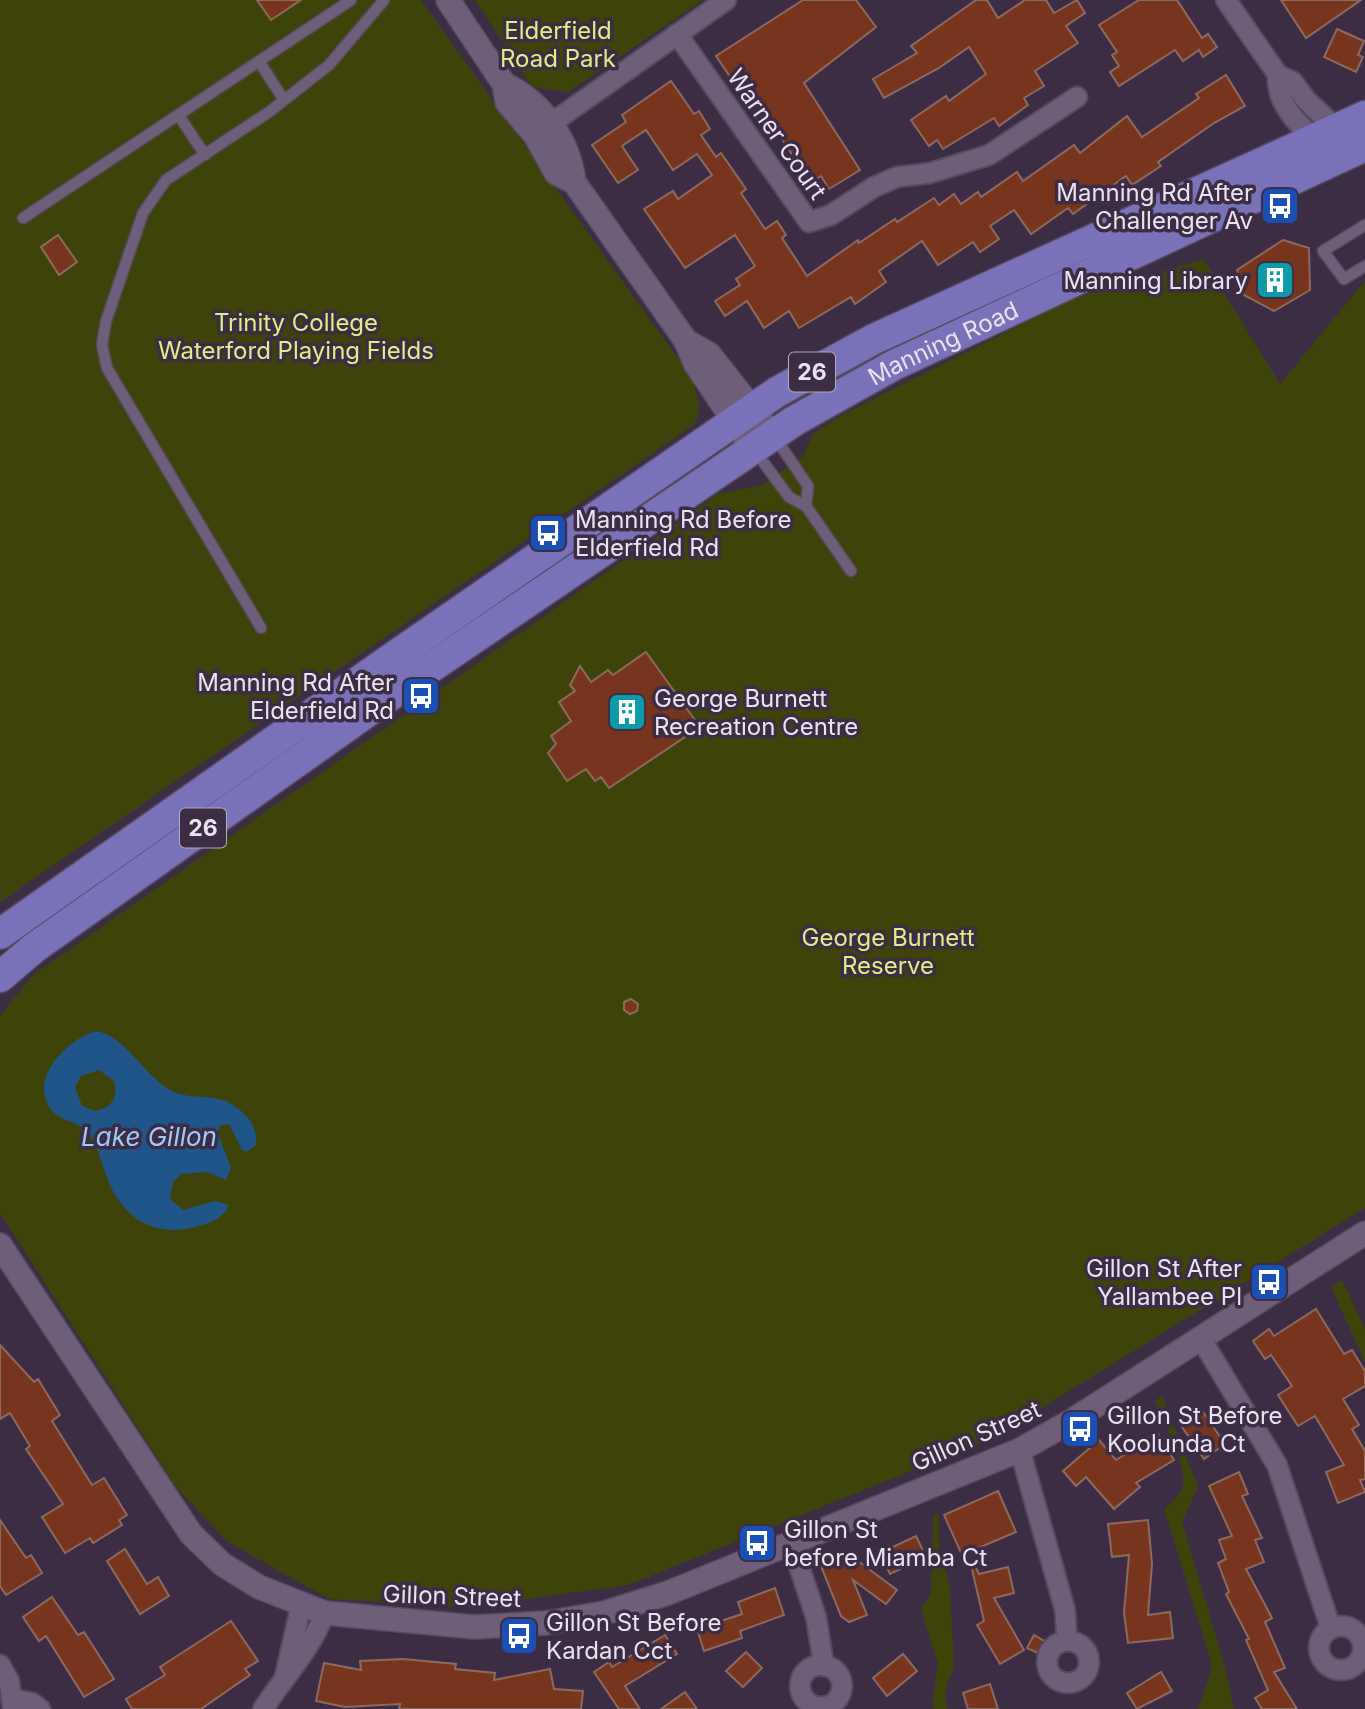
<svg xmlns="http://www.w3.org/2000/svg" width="1365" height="1709" font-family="Inter,sans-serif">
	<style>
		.green { fill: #3e4409 }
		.water { fill: #1f5588; fill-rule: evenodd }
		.building { fill: #78351e; stroke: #8b6a5f; stroke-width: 2 }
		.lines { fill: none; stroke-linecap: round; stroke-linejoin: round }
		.service-casing { stroke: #574a5e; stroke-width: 13 }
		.minor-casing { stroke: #574a5e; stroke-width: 23 }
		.tertiary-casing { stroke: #574a5e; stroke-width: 26 }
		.primary-casing { stroke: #574a5e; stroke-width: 33 }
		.service { stroke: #6f5e79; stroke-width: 10 }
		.minor { stroke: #6f5e79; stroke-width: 19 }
		.tertiary { stroke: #6f5e79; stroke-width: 23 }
		.primary { stroke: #7972b9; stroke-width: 30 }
		.labels { text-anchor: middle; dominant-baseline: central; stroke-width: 7; stroke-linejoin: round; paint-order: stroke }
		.shield { fill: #3c2d44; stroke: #b6acbd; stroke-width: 2 }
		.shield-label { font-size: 23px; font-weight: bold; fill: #ebe2f1 }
		.park-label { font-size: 24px; fill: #deed85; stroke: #3c2d44 }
		.street-label { font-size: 24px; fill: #ebe2f1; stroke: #3c2d44 }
		.poi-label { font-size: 24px; fill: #ebe2f1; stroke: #3c2d44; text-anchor: start }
		.water-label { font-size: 26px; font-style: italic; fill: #9fcaf7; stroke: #3c2d44 }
	</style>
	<rect width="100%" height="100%" fill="#3c2d44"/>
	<g class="green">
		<path d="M0 0H421L692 378 700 406 695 424 0 902Z"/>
		<path d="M475 0H703L568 92 532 87Z"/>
		<path d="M1203 259 1280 384 1365 281V1208L993 1438 628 1585 467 1607 329 1599 228 1542 176 1487 0 1213V1016L32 976 718 494 762 485 803 456 813 434 844 414 1070 300Z"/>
		<path d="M1342 1280 1365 1329V1362L1331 1287Z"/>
		<path d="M1162 1396 1198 1487 1182 1522 1225 1667 1234 1709H1198L1210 1674 1211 1661 1164 1509C1171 1503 1178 1497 1182 1489 1190 1469 1163 1421 1155 1401Z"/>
		<path d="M939 1513V1548L950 1586 954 1670C946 1683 943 1695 948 1709H934L932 1705 938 1663 921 1610 931 1594 933 1515Z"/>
	</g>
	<path class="water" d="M96 1031C126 1037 142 1072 167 1088 193 1106 218 1085 246 1116 254 1124 257 1133 256 1145L246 1152 242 1150 229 1124 219 1126 218 1134 231 1168 226 1180 207 1172 181 1174 173 1182 170 1199 183 1210 215 1201 229 1205C222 1220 210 1223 195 1227 153 1238 122 1217 107 1178 102 1165 99 1150 92 1138 82 1120 60 1123 50 1108 29 1077 68 1039 96 1031ZM99 1070 114 1081C119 1097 111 1109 95 1111L82 1106 75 1087 81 1076Z"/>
	<g class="building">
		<path d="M257 0H301L271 20Z"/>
		<path d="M803 0H856L876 27 804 83 860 170 829 189 821 176 804 186 793 167 798 164 776 130 740 80 735 84 716 56Z"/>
		<path d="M976 0H987L998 18 1025 0H1046L1054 13 1077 0 1085 13 1066 26 1078 43 1035 71 1044 86 1024 98 1028 105 999 126 994 118 943 149 937 140 929 146 911 120 946 96 949 101 986 74 969 47 939 68 884 98 873 79 917 53 911 46Z"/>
		<path d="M1139 0H1177L1202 38 1208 34 1217 47 1203 57 1199 50 1183 61 1175 50 1119 86 1110 72 1119 66 1112 55 1117 52 1099 25Z"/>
		<path d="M1281 0H1361L1306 38Z"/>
		<path d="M1337 29 1364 41 1358 55 1363 57 1356 72 1324 57Z"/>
		<path d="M1226 75 1245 106 1214 123 1158 162 1161 166 1132 185 1126 176 1073 214 1068 208 1031 234 1014 210 990 226 999 239 980 252 973 242 938 265 922 241 879 271 886 282 855 304 851 297 799 328 789 311 764 328 747 301 725 316 715 301 740 285 736 279 755 266 735 235 685 268 644 209 673 191 678 199 712 175 697 154 673 170 646 130 622 146 638 170 618 183 592 145 626 122 622 115 671 81 694 114 699 111 710 129 701 135 716 157 721 153 746 189 741 193 765 229 777 221 786 235 782 238 807 276 858 240 859 243 895 219 897 222 934 198 939 205 954 194 961 204 978 192 981 197 1017 172 1023 181 1074 145 1080 153 1127 116 1142 137 1199 98 1196 94Z"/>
		<path d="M58 235 77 262 59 275 41 247Z"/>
		<path d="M1283 240 1309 248 1310 290 1274 311 1244 295 1237 270Z"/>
		<path d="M646 652 700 727 609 788 601 777 595 781 586 769 567 781 548 753 556 744 551 736 571 721 559 702 575 691 570 685 580 666 591 682 608 670 613 675Z"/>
		<path d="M631 999 638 1004 637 1011 630 1014 624 1010V1002Z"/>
		<path d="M1316 1309 1344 1354 1352 1350 1365 1371V1386L1343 1399 1359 1425 1352 1429 1365 1451V1479L1360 1480 1365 1492 1338 1503 1326 1472 1344 1465 1315 1416 1298 1426 1278 1395 1292 1386 1271 1355 1265 1359 1253 1341 1269 1329 1274 1336Z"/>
		<path d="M0 1345 34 1382 38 1379 60 1415 52 1421 92 1485 104 1478 127 1515 119 1520 122 1525 93 1543 90 1538 65 1553 42 1517 63 1504 26 1449 30 1446 10 1413 0 1419Z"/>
		<path d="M1203 1412 1225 1444 1204 1459 1182 1427Z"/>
		<path d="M1158 1434 1174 1460 1136 1483 1140 1487 1114 1509 1086 1477 1076 1486 1063 1471 1099 1440 1116 1460Z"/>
		<path d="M1239 1472 1248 1494 1242 1496 1262 1538 1255 1540 1264 1562 1246 1569 1272 1618 1265 1622 1285 1668 1274 1672 1297 1709H1262L1255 1698 1268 1690 1246 1640 1249 1639 1226 1594 1229 1592 1218 1563 1226 1559 1219 1540 1232 1536 1209 1486Z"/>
		<path d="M998 1491 1016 1532 962 1555 944 1515Z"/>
		<path d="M0 1520 26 1558 31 1555 42 1573 6 1595 0 1586Z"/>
		<path d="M1148 1520 1152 1564 1148 1615 1170 1612 1173 1638 1128 1643 1124 1613 1129 1555 1112 1557 1108 1524Z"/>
		<path d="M916 1536 926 1557 890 1574 880 1553Z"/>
		<path d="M125 1549 147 1584 158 1577 169 1596 140 1614 107 1561Z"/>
		<path d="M854 1558 897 1590 886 1604 853 1580 867 1615 849 1622 841 1616 821 1566 840 1559 844 1562Z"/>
		<path d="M974 1564 979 1574 1008 1567 1014 1593 994 1598 1024 1650 1000 1664 977 1625 984 1621 971 1565Z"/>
		<path d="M775 1588 784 1615 740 1631 742 1638 704 1651 697 1629 742 1614 738 1602Z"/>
		<path d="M52 1597 78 1635 84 1632 114 1679 84 1697 46 1636 39 1641 23 1617Z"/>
		<path d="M231 1621 258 1661 245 1669 250 1675 201 1709H132L126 1699 165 1675 160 1667Z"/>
		<path d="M665 1635 677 1654 625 1686 640 1709H619L594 1672 609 1662 612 1667Z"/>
		<path d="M1034 1635 1046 1642 1040 1654 1027 1648Z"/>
		<path d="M746 1652 762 1668 743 1687 726 1671Z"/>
		<path d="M903 1654 917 1671 887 1696 873 1678Z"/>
		<path d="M403 1659 456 1664 455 1669 495 1673 494 1680 550 1669 554 1689 583 1691 581 1709H399L400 1704 345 1707 316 1701 324 1663 361 1670 360 1661Z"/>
		<path d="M1161 1672 1172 1691 1137 1709 1127 1693Z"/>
		<path d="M990 1684 998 1709H968L963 1693Z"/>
		<path d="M685 1692 697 1709H661Z"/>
	</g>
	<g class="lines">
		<g class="service-casing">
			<g id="service">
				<path d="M260 63 284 100"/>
				<path d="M179 116 205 155"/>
				<path d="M23 218 351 0"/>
				<path d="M1365 225 1323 251 1344 279 1365 266"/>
				<path d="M774 436 808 486 806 506"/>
				<path d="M755 451 789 497 806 506 851 571"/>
				<path d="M261 628 107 368 102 345 106 321 143 213 166 180 269 112 329 65 384 0"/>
			</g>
		</g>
		<g class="minor-casing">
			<g id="minor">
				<path d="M1226 0 1278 75 1293 82 1306 100 1336 128"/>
				<path d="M677 34 809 222 831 215 874 187 897 177 930 173 989 155 1077 97"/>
				<path d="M1278 75C1275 101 1300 132 1324 141"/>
				<path d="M539 132 726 0"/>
				<path d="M1200 1337 1277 1465 1331 1629"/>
				<path d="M1020 1450 1065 1610 1067 1641"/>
				<path d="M791 1542 816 1617 824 1666"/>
				<circle cx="1341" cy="1648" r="22"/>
				<circle cx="1068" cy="1662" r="21"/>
				<path d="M0 1665 9 1681 13 1709"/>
				<circle cx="821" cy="1686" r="21"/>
				<path d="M285 1676 301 1606"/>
				<path d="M13 1699 32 1703 40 1709"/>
				<path d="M263 1709C285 1676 310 1650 325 1613"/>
			</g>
		</g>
		<g class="tertiary-casing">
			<g id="tertiary">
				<path d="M448 0 504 84 507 102 535 135 556 173 574 182 686 341 695 363 752 448"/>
				<path d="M504 84C542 102 569 140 574 182"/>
				<path d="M686 341 709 354 773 435"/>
				<path d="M0 1245 191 1534 222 1564 259 1587 325 1613 474 1627 546 1623 604 1613 668 1593 1020 1450 1073 1420 1365 1233"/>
			</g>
		</g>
		<g class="primary-casing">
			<g id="primary">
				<path d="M0 934 392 658 777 392 874 339 1365 116"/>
				<path id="s1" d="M0 977 34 948 408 683 794 421 894 365 1365 146"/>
			</g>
		</g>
		<use href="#service" class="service"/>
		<use href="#minor" class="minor"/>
		<use href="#tertiary" class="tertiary"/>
		<use href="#primary" class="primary"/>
	</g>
	<defs>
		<g id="bus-square" transform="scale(2.0125)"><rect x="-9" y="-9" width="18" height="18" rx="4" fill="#1a4fb4" stroke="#3c2d44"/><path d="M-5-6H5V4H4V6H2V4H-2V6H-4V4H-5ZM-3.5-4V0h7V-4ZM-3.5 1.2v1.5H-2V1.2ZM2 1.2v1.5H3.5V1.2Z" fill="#fff"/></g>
		<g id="building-square" transform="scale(2.0125)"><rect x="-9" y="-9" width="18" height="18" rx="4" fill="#0f9aa8" stroke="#3c2d44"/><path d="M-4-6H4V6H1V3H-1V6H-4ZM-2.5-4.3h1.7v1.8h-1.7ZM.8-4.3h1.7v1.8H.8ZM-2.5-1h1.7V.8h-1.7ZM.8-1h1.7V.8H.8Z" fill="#fff"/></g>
	</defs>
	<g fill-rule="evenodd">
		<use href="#bus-square" x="1280" y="206"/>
		<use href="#building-square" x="1275" y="280"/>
		<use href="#bus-square" x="548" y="533"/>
		<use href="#bus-square" x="421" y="696"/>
		<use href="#building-square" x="627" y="712"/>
		<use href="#bus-square" x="1269" y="1282"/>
		<use href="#bus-square" x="1080" y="1429"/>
		<use href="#bus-square" x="757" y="1543"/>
		<use href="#bus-square" x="519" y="1636"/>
	</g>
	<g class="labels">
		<g class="shield">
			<rect x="789" y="352.5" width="46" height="39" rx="5"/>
			<rect x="180" y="808.5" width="46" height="39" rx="5"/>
		</g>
		<g class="shield-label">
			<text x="812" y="372">26</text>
			<text x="203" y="828">26</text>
		</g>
		<g class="park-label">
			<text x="558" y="30">Elderfield<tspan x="558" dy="28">Road Park</tspan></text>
			<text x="296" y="322">Trinity College<tspan x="296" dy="28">Waterford Playing Fields</tspan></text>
			<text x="888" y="937">George Burnett<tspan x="888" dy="28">Reserve</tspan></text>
		</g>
		<g class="street-label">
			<text transform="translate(777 134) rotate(55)">Warner Court</text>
			<text stroke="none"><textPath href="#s1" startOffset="1138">Manning Road</textPath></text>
			<text transform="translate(976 1436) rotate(-24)">Gillon Street</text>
			<text transform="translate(452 1596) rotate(2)">Gillon Street</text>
		</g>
		<g class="poi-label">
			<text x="1253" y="192" text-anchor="end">Manning Rd After<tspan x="1253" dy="28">Challenger Av</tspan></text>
			<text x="1248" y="280" text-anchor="end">Manning Library</text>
			<text x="575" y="519">Manning Rd Before<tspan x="575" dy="28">Elderfield Rd</tspan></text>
			<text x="394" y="682" text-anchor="end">Manning Rd After<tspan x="394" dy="28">Elderfield Rd</tspan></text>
			<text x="654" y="698">George Burnett<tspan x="654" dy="28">Recreation Centre</tspan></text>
			<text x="1242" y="1268" text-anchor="end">Gillon St After<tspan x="1242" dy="28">Yallambee Pl</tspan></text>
			<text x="1107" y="1415">Gillon St Before<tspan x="1107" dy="28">Koolunda Ct</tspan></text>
			<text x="784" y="1529">Gillon St<tspan x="784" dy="28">before Miamba Ct</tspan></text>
			<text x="546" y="1622">Gillon St Before<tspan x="546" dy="28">Kardan Cct</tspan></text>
		</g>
		<g class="water-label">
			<text x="149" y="1136">Lake Gillon</text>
		</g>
	</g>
</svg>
